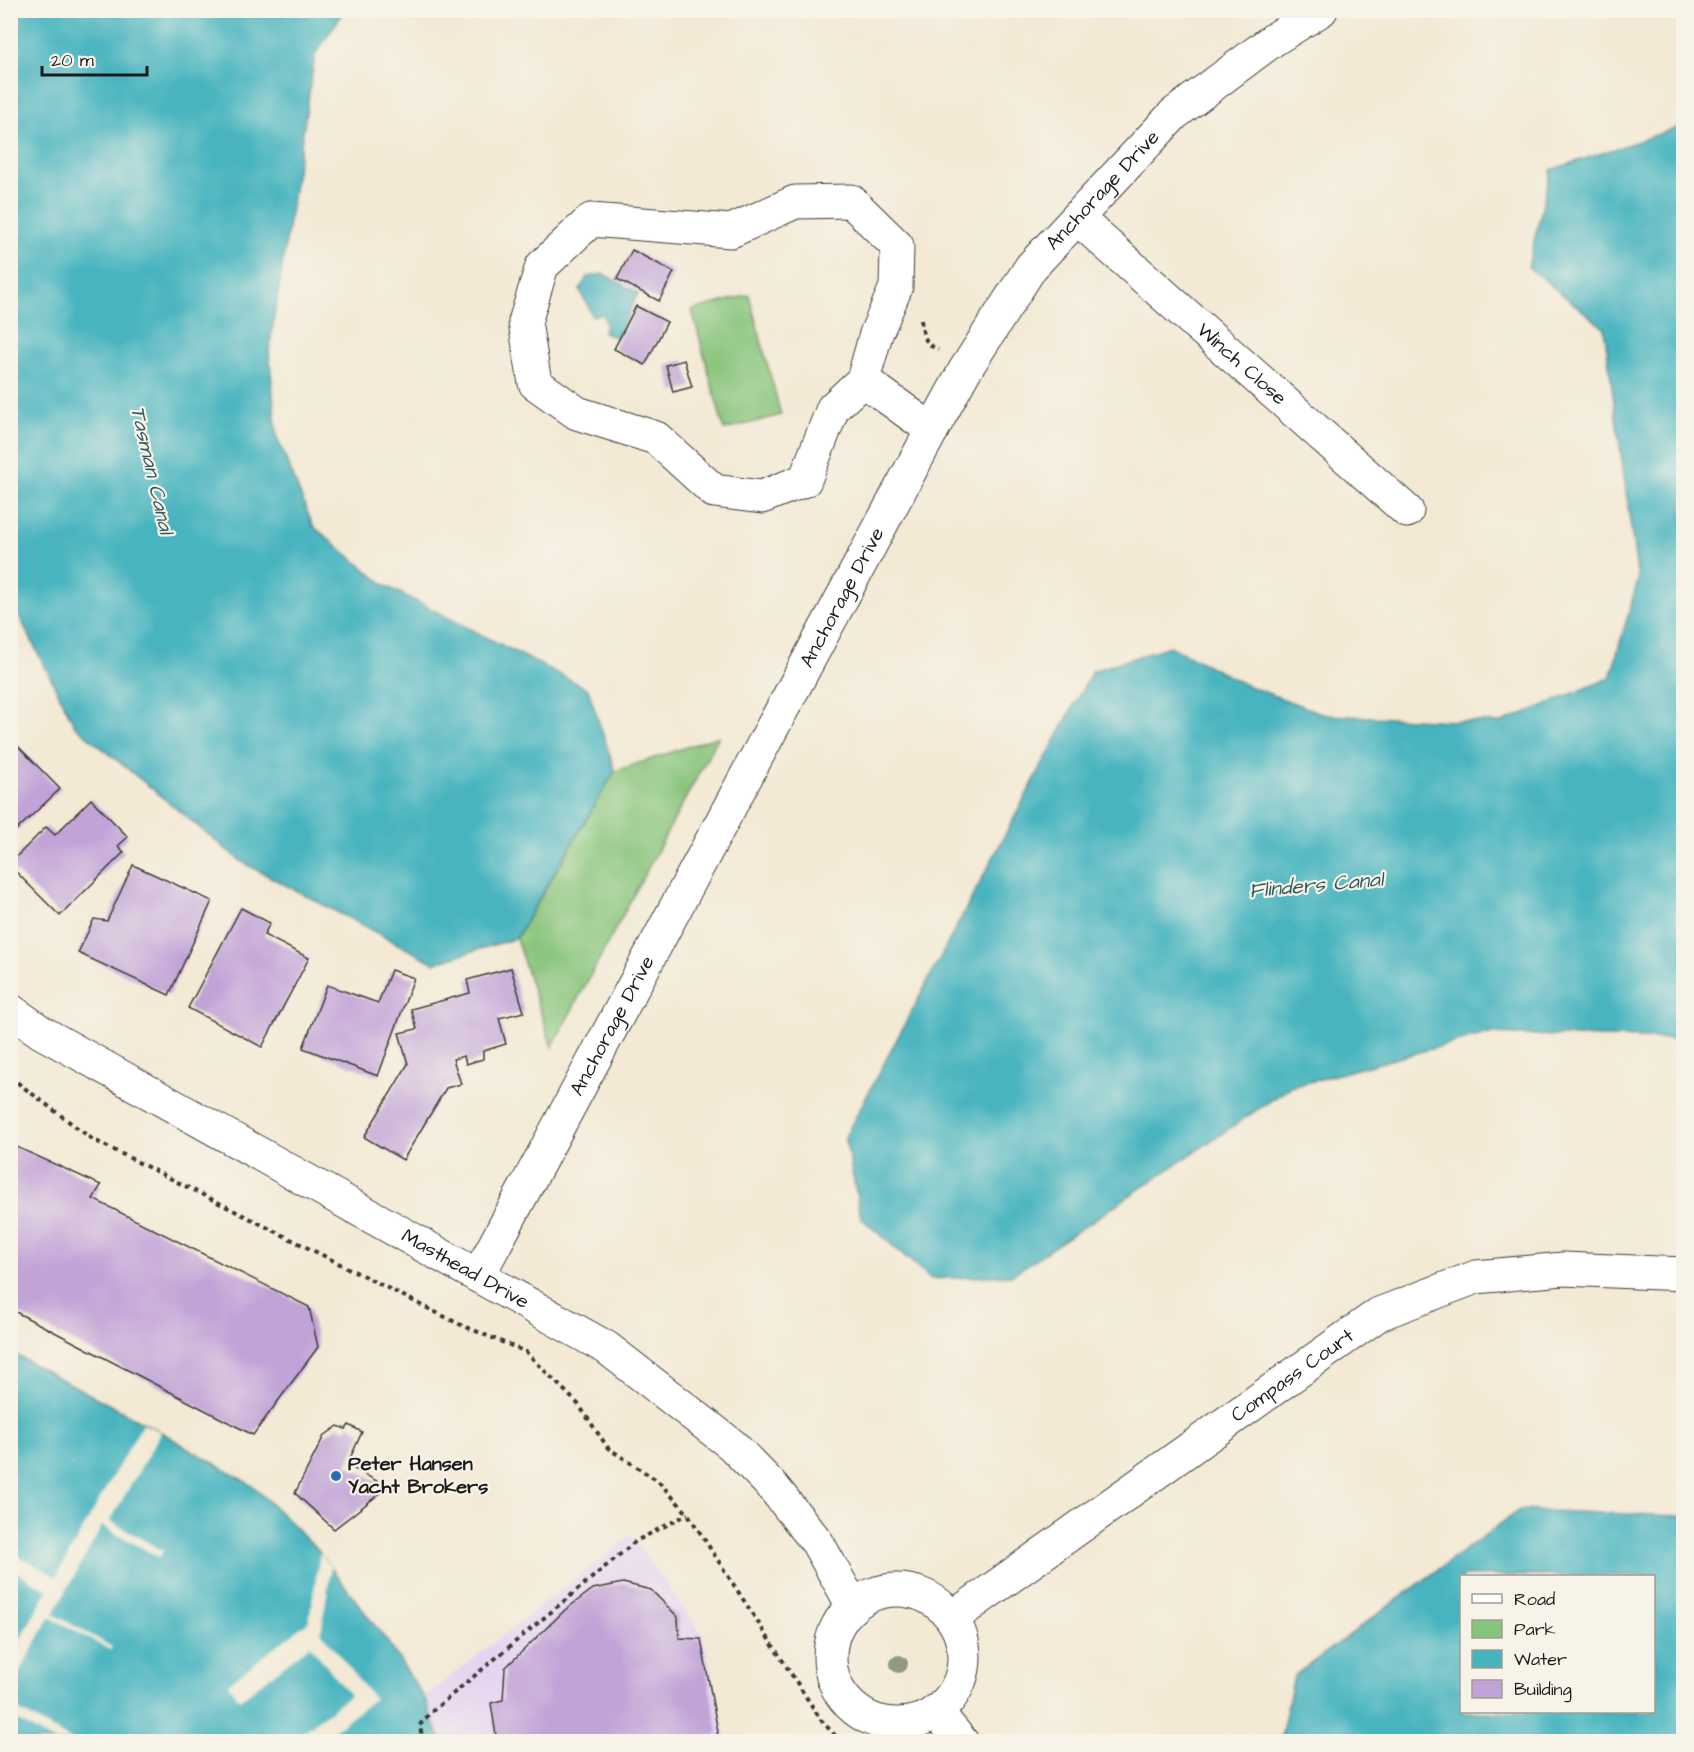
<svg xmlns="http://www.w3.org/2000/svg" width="1694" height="1752" font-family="'Architects Daughter',sans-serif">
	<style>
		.built { fill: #e5d3f1 }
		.green { fill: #88c57c; stroke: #52704c; stroke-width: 1.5 }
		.water { fill: #46b4bf; stroke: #31686e; stroke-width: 1.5; fill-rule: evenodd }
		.pier { fill: #f3e9d4 }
		.building { fill: #c1a3d7 }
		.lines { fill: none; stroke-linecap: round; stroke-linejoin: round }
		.street-casing { stroke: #3c3b38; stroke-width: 35 }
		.secondary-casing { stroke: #3c3b38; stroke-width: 35 }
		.path { stroke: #3c3b38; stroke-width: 4; stroke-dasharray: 4.5 4.5; stroke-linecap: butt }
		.street { stroke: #fff; stroke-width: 33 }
		.secondary { stroke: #fff; stroke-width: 33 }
		.tree { fill: #929982 }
		.poi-dot { fill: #1f6fb2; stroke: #f7f3e8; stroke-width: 2 }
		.labels { text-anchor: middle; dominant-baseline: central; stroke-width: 4.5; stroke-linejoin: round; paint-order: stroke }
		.street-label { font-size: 20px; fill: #1c1c1c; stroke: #f7f3e8 }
		.poi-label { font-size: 20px; font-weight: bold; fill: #1c1c1c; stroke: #f7f3e8; text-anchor: start }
		.water-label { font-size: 21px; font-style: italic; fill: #2d595d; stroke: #f7f3e8 }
	</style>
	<rect width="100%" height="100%" fill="#f7f3e8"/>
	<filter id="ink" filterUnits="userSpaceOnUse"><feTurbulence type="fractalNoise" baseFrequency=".0167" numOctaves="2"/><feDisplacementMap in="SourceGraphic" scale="12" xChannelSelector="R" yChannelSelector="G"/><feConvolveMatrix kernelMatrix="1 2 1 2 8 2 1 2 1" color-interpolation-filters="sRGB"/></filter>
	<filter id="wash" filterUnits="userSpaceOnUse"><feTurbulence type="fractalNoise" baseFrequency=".008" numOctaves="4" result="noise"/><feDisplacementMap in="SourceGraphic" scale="24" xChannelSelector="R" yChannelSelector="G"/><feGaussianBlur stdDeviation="1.35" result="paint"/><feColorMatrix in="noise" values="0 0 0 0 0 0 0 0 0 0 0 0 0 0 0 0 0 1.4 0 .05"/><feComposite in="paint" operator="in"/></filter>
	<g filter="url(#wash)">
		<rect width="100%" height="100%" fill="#f3e9d4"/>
		<path class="built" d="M631 1535 703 1635 724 1730 730 1741H712L718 1732 701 1639 679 1638 678 1617 651 1590 623 1583 593 1589 565 1610 505 1668 503 1700 491 1704 497 1741H441L424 1697Z"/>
		<g class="green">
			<path d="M749 295 781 415 724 430 692 310Z"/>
			<path d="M719 736 552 1047 516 939 615 771Z"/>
		</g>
		<g class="water">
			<path d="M11 10 344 11 315 55 269 351 277 437 313 526 386 586 588 689 615 771 516 938 434 963 242 862 75 726 11 600Z"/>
			<path d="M1683 126V1039L1486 1034 1291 1087 1012 1275 931 1279 861 1218 845 1137 1092 671 1170 646 1246 685 1326 715 1501 723 1610 678 1638 580 1604 328 1528 267 1551 170Z"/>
			<path d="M603 274 638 293 617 338 603 332 606 325 603 314 592 316C589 305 583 300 580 290L587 277Z"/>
			<path d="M10 1352 161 1432 253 1486 316 1548 389 1644 424 1697 441 1741H11Z"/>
			<path d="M1519 1510 1683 1516V1741H1280L1294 1676ZM1654 1576V1712H1462V1576Z"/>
		</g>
		<g class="pier">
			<path d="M143 1423 161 1432 110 1521 163 1551 159 1557 102 1526 53 1614 112 1647 110 1650 50 1617 11 1687V1656L48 1590 11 1569V1552L56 1577Z"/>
			<path d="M320 1553 331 1567 321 1632 374 1699 320 1741H292L350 1695 310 1645 240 1700 228 1684 309 1621Z"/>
			<path d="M11 1706 73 1741H54L11 1717Z"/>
		</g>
		<g id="blocks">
			<g class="building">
				<path d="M632 250 674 272 659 301 617 279Z"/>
				<path d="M636 306 667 322 645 365 614 349Z"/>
				<path d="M684 360 692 387 673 392 666 365Z"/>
				<path d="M10 738 60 789 10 836Z"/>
				<path d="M91 799 128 837 118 846 124 852 60 916 10 866V863L46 827 55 835Z"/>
				<path d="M133 865 212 901 169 995 78 953 94 919 107 921Z"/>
				<path d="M241 908 270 923 264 935 309 958 262 1047 188 1008Z"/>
				<path d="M511 968 524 1012 499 1018 506 1044 483 1051V1059L466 1064 464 1056 453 1059 461 1084 446 1088 403 1160 364 1137 408 1064 399 1033 417 1029 411 1009 470 993 467 980Z"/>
				<path d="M391 970 414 978 378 1076 303 1048 327 985 378 1003Z"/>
				<path d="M10 1144 101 1185 93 1199 309 1307 318 1347 253 1435 10 1309Z"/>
				<path d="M349 1425 362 1432 347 1465 388 1487 334 1529 295 1493 324 1436 338 1426 346 1429Z"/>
				<path d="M623 1583 651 1590 678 1617 679 1638 701 1639 718 1732 712 1742H497L491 1703 503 1700 505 1668 565 1610 593 1589Z"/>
			</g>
		</g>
	</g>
	<g filter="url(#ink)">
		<use href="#blocks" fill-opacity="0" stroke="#3c3b38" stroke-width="1.5"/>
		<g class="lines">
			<g class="street-casing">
				<g id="street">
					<path d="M851 201 897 246 896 287 876 334 863 380 833 408 805 480 762 497 714 491 656 438 577 413 535 383 525 322 542 266 591 220 731 231 795 202Z"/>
					<path id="s1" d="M1077 218 1407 511"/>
					<path d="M863 380 932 430"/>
					<path id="s2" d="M478 1276 932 430 965 370 1031 267 1174 114 1273 40 1321 10"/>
					<path id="s3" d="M952 1618 1379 1314 1476 1277 1563 1269 1684 1274"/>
				</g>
			</g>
			<g class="secondary-casing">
				<g id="secondary">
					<path id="s4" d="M10 1010 41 1032 607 1348 732 1445 773 1487 817 1542 853 1606"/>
					<circle cx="897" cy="1657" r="67"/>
					<path d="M936 1711 962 1742"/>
				</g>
			</g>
			<g class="path">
				<path d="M921 320C923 335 924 343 938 350"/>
				<path d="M10 1077 92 1139 459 1324 526 1352 578 1404 608 1448 658 1481 688 1514 821 1720 841 1742"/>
				<path d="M425 1742 419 1726 430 1713 636 1541 688 1514"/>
			</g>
			<use href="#street" class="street"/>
			<use href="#secondary" class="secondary"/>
		</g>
		<circle class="tree" cx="899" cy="1664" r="9"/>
	</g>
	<circle class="poi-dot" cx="336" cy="1476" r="6"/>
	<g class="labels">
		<g class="street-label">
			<text stroke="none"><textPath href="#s2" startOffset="1256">Anchorage Drive</textPath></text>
			<text stroke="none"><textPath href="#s1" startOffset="220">Winch Close</textPath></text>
			<text stroke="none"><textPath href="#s2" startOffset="770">Anchorage Drive</textPath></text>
			<text stroke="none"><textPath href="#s2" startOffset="284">Anchorage Drive</textPath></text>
			<text stroke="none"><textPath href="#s4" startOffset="524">Masthead Drive</textPath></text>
			<text stroke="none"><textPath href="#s3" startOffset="418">Compass Court</textPath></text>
		</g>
		<g class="poi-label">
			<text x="348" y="1464">Peter Hansen<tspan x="348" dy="23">Yacht Brokers</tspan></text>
		</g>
		<g class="water-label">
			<text transform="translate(152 470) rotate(77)">Tasman Canal</text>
			<text transform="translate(1316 885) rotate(-5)">Flinders Canal</text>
		</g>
	</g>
	<rect width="1694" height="1752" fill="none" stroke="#f7f3e8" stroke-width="36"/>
	<rect x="1460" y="1575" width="195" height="138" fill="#f7f3e8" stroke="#9f9d96" stroke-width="1.5"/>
	<rect x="1472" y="1594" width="30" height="9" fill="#ffffff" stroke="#9f9d96" stroke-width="1.5"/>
	<text x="1514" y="1605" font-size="18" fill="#1c1c1c">Road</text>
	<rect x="1472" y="1620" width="30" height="18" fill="#88c57c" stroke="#9f9d96" stroke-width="1.5"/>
	<text x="1514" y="1635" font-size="18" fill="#1c1c1c">Park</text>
	<rect x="1472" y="1650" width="30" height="18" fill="#46b4bf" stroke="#9f9d96" stroke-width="1.5"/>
	<text x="1514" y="1665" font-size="18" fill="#1c1c1c">Water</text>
	<rect x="1472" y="1680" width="30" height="18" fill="#c1a3d7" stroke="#9f9d96" stroke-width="1.5"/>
	<text x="1514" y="1695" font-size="18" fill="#1c1c1c">Building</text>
	<path d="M42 66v9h105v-9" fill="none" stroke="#1c1c1c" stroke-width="3"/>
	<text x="51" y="66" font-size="18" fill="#1c1c1c" stroke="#f7f3e8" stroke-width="4.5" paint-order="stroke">20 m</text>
</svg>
